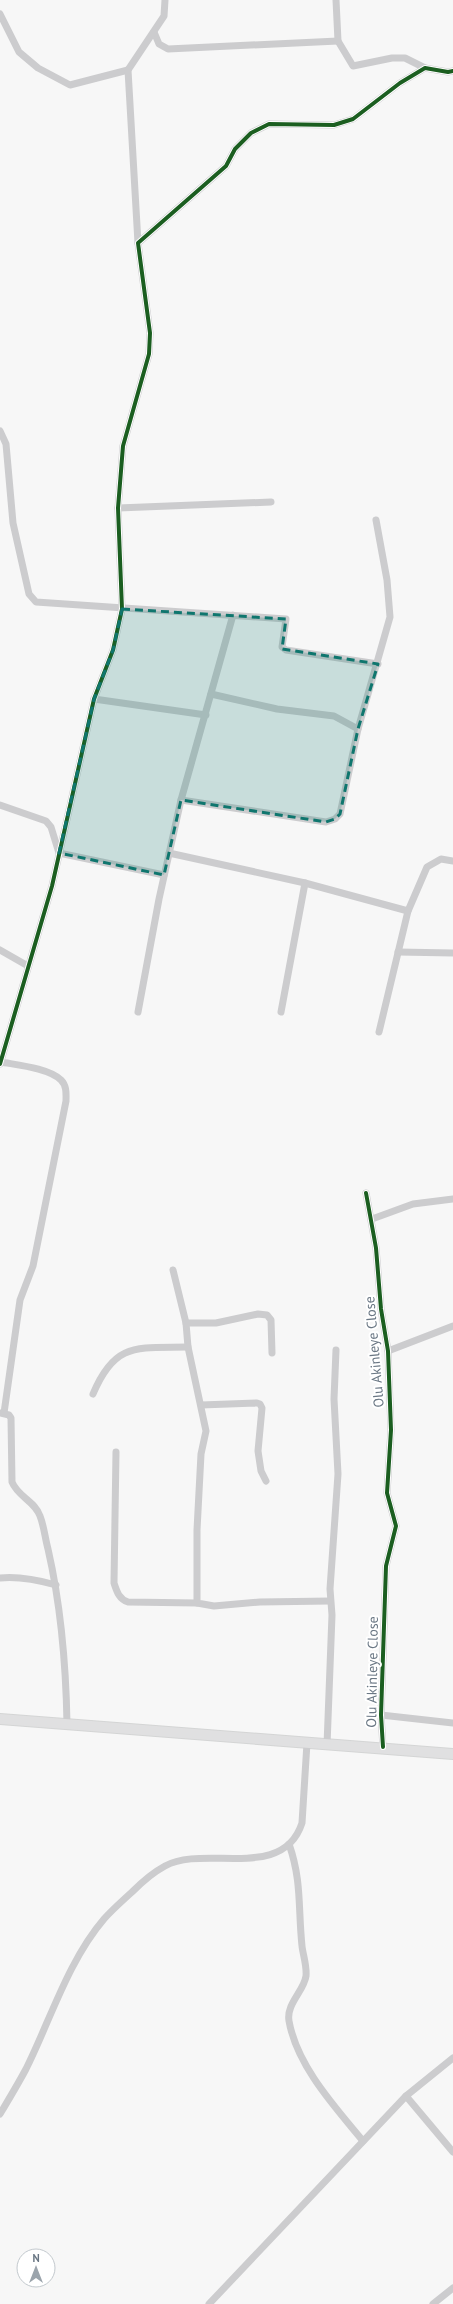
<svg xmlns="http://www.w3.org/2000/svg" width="453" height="2304" font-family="'PT Sans',sans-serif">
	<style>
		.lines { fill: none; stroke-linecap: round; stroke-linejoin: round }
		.secondary-casing { stroke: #d4d5d5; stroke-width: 12 }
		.street { stroke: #ccccce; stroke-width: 7 }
		.secondary { stroke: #e0e0e1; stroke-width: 10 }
		.cycleway-casing { stroke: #fff; stroke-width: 6 }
		.cycleway { stroke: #1b5e20; stroke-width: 4 }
		.marked { fill: #0f766e; fill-opacity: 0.2; stroke: #0f766e; stroke-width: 3; stroke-dasharray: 8 5; stroke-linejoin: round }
		.labels { text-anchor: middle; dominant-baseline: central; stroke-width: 4; stroke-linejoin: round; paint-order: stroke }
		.street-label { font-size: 14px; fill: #6a7784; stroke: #fff }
	</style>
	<rect width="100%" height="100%" fill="#f7f7f7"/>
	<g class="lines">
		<g class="secondary-casing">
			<path id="secondary" d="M0 1719 453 1754"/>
		</g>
		<g class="street">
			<path d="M336 0 338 41 353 66 392 58H405L425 68"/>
			<path d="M0 14 19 52 38 68 70 85 128 70"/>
			<path d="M154 32 159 44 168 49 338 41"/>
			<path d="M138 243 128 70 164 16 165 0"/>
			<path d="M0 431 6 444 13 523 29 594 36 602 286 619 282 647 286 650 378 664"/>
			<path d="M118 508 271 502"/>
			<path d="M211 694 277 709 334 716 358 729"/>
			<path d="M94 699 206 715"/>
			<path d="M181 800 326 822 335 819 340 814 358 729 390 617 387 580 376 520"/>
			<path d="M0 805 46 821 51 827 59 853 164 875"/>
			<path d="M169 853 305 883 408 911"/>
			<path d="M0 950 28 966"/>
			<path d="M398 952 453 953"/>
			<path d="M138 1012 159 899 181 800 233 615"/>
			<path d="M281 1012 305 883"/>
			<path d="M379 1032 408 911 427 867 441 859 453 861"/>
			<path d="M1 1062C17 1065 49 1068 61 1080 67 1086 66 1094 66 1101L33 1266 20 1300 4 1413"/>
			<path d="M0 1064 52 886 94 699 113 650 122 609 118 508 123 446 149 354 150 333 138 243 226 166 235 149 251 133 269 124 334 125 353 119 400 83 425 68 448 72 453 71"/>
			<path d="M366 1193 376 1248 381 1309 388 1351 391 1430 387 1493 396 1526 386 1566 381 1715 383 1747"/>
			<path d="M372 1219 413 1204 453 1199"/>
			<path d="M173 1270 186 1323 188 1347 206 1431 201 1454 197 1530V1603L214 1606 260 1602 330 1601"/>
			<path d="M186 1323H216L258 1314 267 1315 271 1320 272 1353"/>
			<path d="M388 1351 453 1326"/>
			<path d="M93 1394C115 1341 138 1348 188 1347"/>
			<path d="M201 1405 257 1403 260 1404 262 1408 258 1451 261 1471 266 1481"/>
			<path d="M0 1413 9 1415 11 1418 12 1482C18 1497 35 1501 40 1516 44 1526 45 1538 48 1549 61 1606 66 1665 67 1724"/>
			<path d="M116 1452 114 1583C117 1592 119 1599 128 1602L197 1603"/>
			<path d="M0 1578C19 1576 38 1580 56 1585"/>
			<path d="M381 1715 453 1723"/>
			<path d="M327 1745 332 1615 330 1589 338 1474 334 1399 336 1350"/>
			<path d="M289 1844C302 1881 298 1908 302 1946 303 1955 307 1966 306 1976 304 1991 286 2004 289 2021 297 2066 335 2107 363 2141"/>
			<path d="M406 2096 453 2152"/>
			<path d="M0 2114C9 2099 18 2084 26 2069 50 2021 68 1961 104 1919 112 1910 122 1901 132 1892 142 1882 152 1873 165 1866 204 1844 283 1882 302 1823L307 1743"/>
			<path d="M209 2304 406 2096 453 2058"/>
			<path d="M433 2304 453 2288"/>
		</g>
		<use href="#secondary" class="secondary"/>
		<g class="cycleway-casing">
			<g id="cycleway">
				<path d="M0 1064 52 886 94 699 113 650 122 609 118 508 123 446 149 354 150 333 138 243 226 166 235 149 251 133 269 124 334 125 353 119 400 83 425 68 448 72 453 71"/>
				<path d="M366 1193 376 1248 381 1309 388 1351 391 1430 387 1493 396 1526 386 1566 381 1715 383 1747"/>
			</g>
		</g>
		<use href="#cycleway" class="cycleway"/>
	</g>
	<path class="marked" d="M122 609 286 619 282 649 378 664 358 729 340 814 335 819 326 822 181 800 164 875 59 853 94 699 113 650Z"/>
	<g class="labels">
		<g class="street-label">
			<text transform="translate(374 1352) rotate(-95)">Olu Akinleye Close</text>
			<text transform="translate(372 1672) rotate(-89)">Olu Akinleye Close</text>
		</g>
	</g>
	<g transform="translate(36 2268)"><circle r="19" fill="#ffffff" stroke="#c3c9ce"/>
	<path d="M0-3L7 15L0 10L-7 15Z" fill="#9ba4ac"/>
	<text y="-6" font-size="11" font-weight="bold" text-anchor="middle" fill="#6a7784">N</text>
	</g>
</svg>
